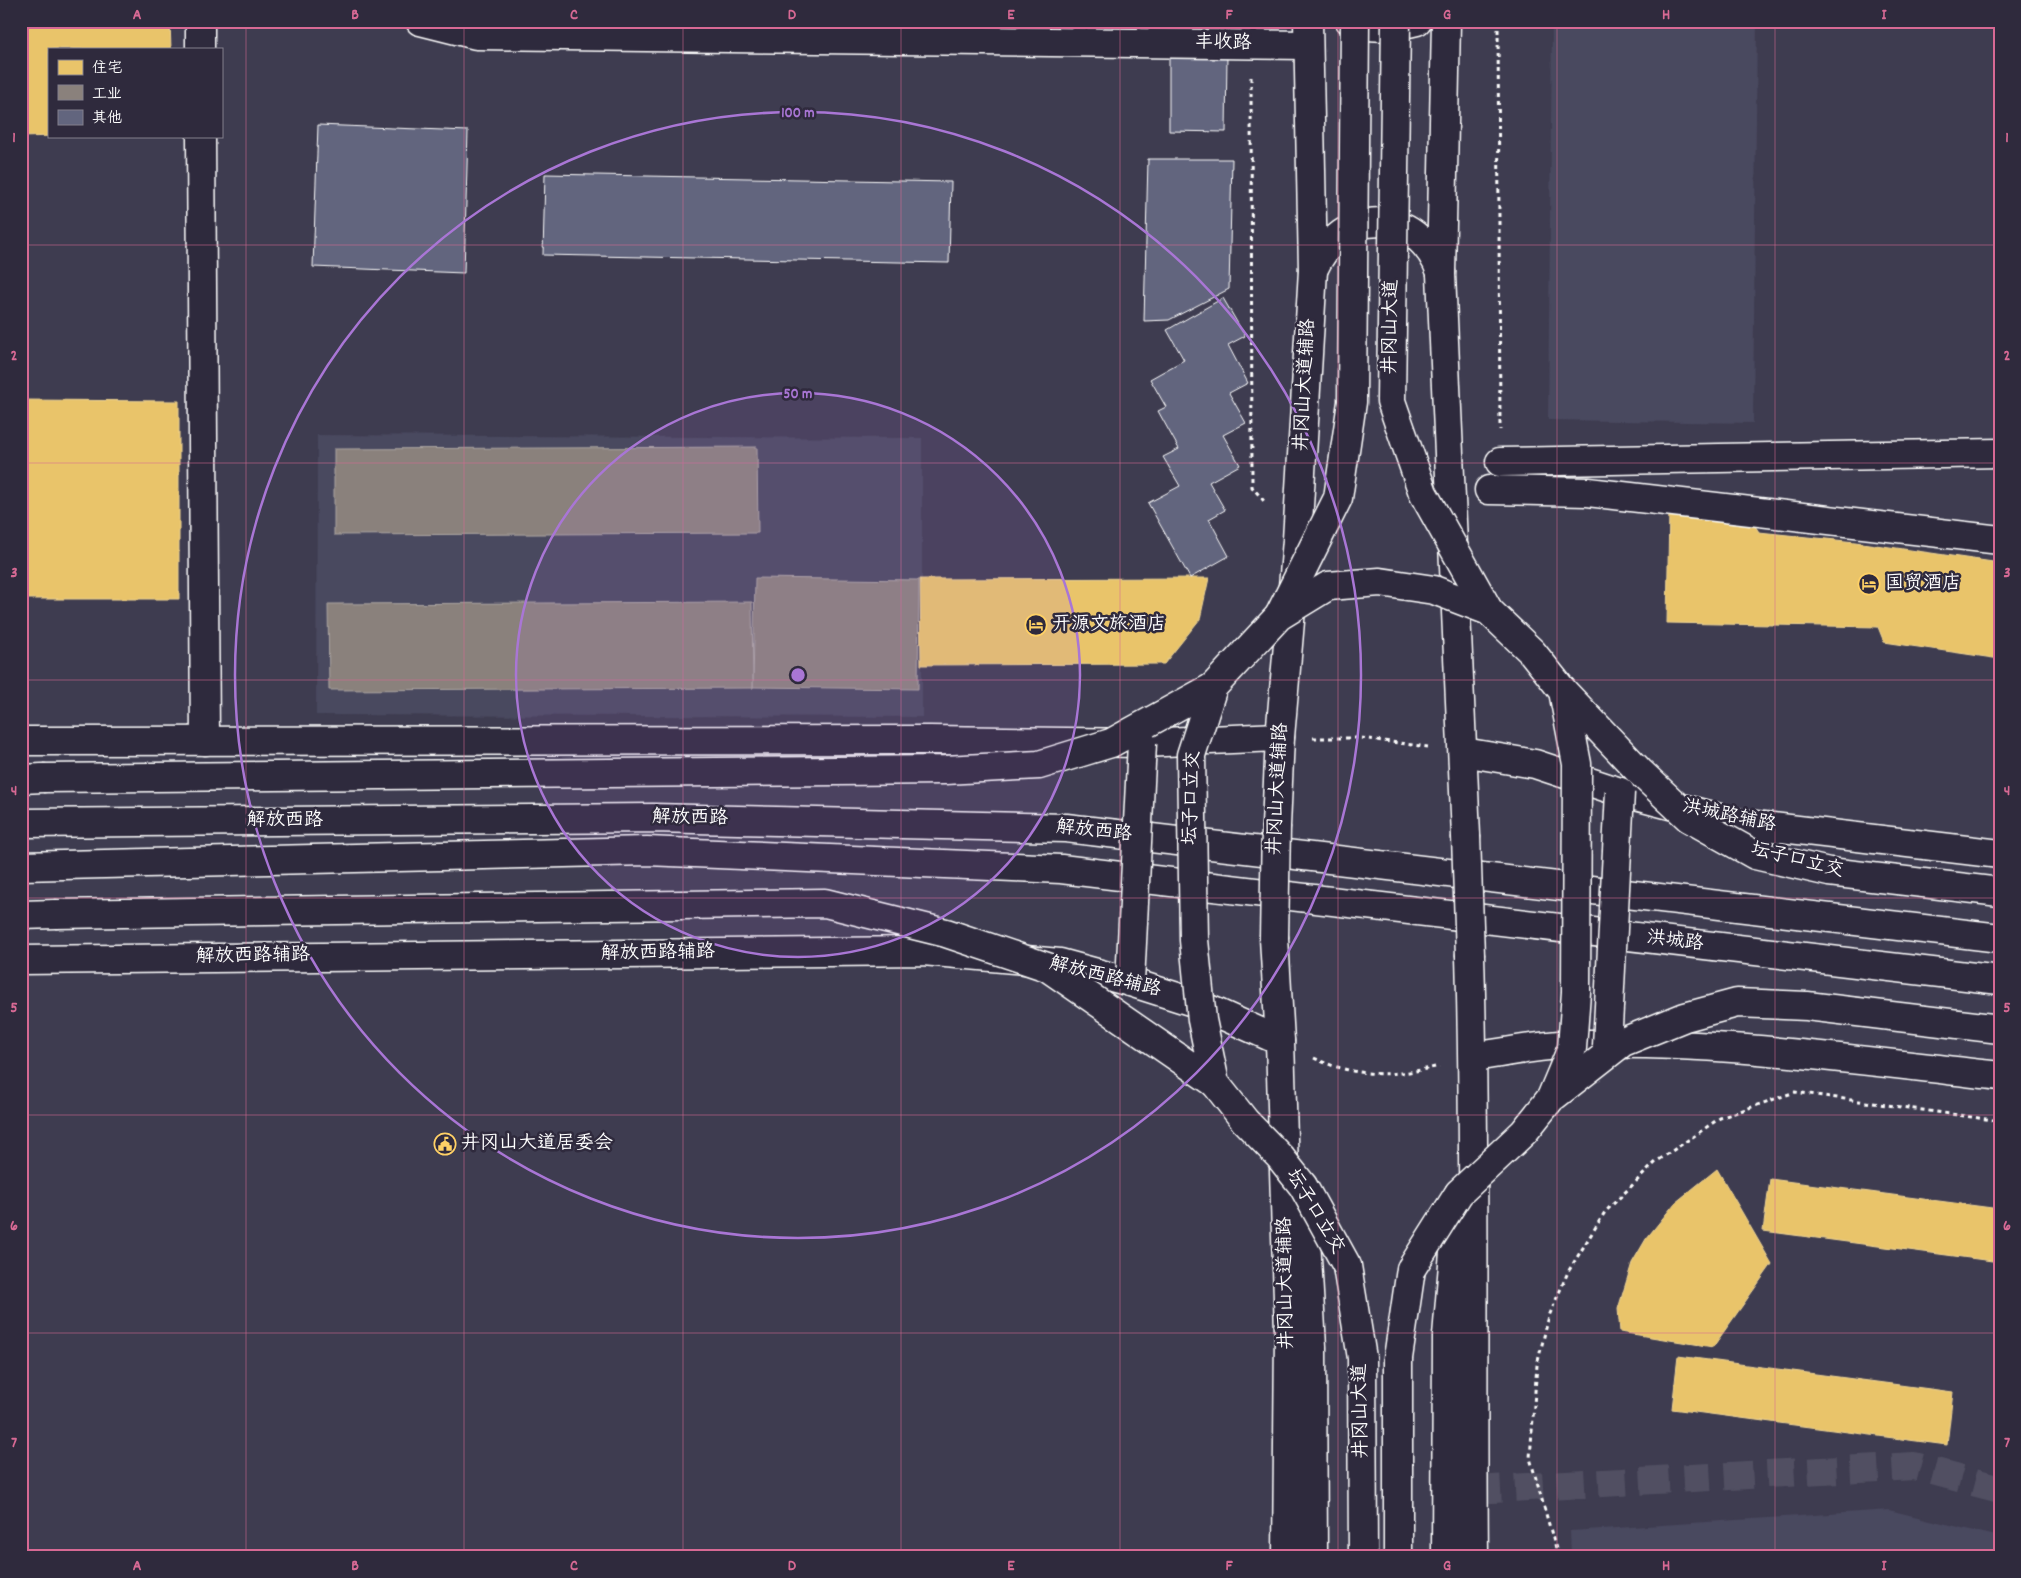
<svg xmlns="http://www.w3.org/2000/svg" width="2021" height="1578" font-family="Dekko,'LXGW WenKai TC',sans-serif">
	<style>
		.built { fill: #49485e }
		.homes { fill: #e9c46a; stroke: #f0d697 }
		.industry { fill: #8a817c; stroke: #ada7a3 }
		.building { fill: #62657e; stroke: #fff }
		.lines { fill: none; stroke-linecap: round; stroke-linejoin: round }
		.minor-tunnel { stroke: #515062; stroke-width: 28; stroke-dasharray: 28 14; stroke-linecap: butt }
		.minor-casing { stroke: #fff; stroke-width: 31 }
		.major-casing { stroke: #fff; stroke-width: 31 }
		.highway-casing { stroke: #fff; stroke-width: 31 }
		.path { stroke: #fff; stroke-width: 3; stroke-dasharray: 4 4; stroke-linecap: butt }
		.minor { stroke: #2f2a3d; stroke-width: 28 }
		.major { stroke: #2f2a3d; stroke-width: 28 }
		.highway { stroke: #2f2a3d; stroke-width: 28 }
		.major-bridge-casing { stroke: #fff; stroke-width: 31; stroke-linecap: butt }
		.highway-bridge-casing { stroke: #fff; stroke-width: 31; stroke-linecap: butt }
		.major-bridge { stroke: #2f2a3d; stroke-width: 28 }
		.highway-bridge { stroke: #2f2a3d; stroke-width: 28 }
		.grid { fill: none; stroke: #d76994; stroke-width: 1; stroke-opacity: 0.55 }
		.ring { fill: none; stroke: #a976d5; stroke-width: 2.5 }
		.labels { text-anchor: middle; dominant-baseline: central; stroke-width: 5; stroke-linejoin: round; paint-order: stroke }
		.street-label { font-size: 19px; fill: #fff; stroke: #2f2a3d }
		.poi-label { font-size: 19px; fill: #fff; stroke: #2f2a3d; text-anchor: start }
		.centre { fill: #a976d5; stroke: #2f2a3d; stroke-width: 2.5 }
		.ring-label { font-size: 15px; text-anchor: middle; font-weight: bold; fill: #a976d5; stroke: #2f2a3d; stroke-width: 5; stroke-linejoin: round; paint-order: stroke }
		.neatline { fill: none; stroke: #d76994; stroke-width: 2 }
		.grid-label { font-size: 16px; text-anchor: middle; font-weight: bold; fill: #d76994 }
	</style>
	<rect width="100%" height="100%" fill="#3e3c50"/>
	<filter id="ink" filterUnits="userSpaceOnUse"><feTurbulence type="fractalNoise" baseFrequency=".02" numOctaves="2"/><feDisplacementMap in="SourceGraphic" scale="10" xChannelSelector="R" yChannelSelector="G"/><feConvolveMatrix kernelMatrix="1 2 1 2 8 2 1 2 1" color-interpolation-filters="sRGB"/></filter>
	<g filter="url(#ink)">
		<g class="built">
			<path d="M1552 21H1757L1753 423 1548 420Z"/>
			<path d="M317 435 922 438V717L316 715Z"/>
			<path d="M1889 1510 2000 1537V1557H1571L1570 1531Z"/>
		</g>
		<g class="homes">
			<path d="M21 21H170L171 49H49V136H56L21 137Z"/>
			<path d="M21 400 179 401V599H21Z"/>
			<path d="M1669 510 1746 512 1759 532 1855 542 2000 563V659L1884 642 1878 627 1667 623Z"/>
			<path d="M1209 578 1200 619 1164 664 921 665 920 579Z"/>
			<path d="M1717 1169 1772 1264 1713 1347 1620 1332 1618 1309 1632 1263 1646 1239 1675 1203Z"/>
			<path d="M1770 1179 2000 1209V1262L1763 1231Z"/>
			<path d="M1678 1356 1953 1392 1947 1445 1672 1409Z"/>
		</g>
		<g class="industry">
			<path d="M757 447 758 533 334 535V449Z"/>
			<path d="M755 578 919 580 918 689 753 687Z"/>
			<path d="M752 602 753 688 329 690 328 604Z"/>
		</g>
		<g class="building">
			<path d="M1169 55H1227L1226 132 1169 131Z"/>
			<path d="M318 125 468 131 464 273 313 267Z"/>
			<path d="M1148 159H1232L1229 289 1169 320 1144 321Z"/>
			<path d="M545 174 951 182 949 263 543 255Z"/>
			<path d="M1223 298 1245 336 1228 345 1248 383 1229 393 1246 423 1223 435 1240 465 1209 482 1225 510 1209 519 1229 556 1190 578 1148 503 1180 486 1163 457 1179 449 1158 411 1166 407 1150 379 1184 360 1167 330Z"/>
		</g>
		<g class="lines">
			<path class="minor-tunnel" d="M1473 1490 1914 1466 2000 1489"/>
			<g class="minor-casing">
				<g id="minor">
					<path d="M200 21V49"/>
					<path d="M420 21 476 35 1307 45"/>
					<path d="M201 136 205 741"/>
					<path d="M1500 462 2000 453"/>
					<path d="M1489 490 1588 492 2000 540"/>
				</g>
			</g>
			<g class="major-casing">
				<g id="major">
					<path d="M1350 21C1372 30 1394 27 1417 21"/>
					<path d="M1446 21 1441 274 1466 836"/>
					<path d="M1313 270C1342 206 1416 206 1441 272"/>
					<path d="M21 741 929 740 1142 743 1280 737"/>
					<path d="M1463 752 1535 764 1620 792 1739 823 2000 854"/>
					<path d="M21 823 653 818 1066 828 2000 938"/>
					<path d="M1276 826 1280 737 1297 540 1313 270 1308 21"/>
					<path d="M21 866 647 851 1061 869 2000 980"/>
					<path d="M1274 938 1280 1041 1289 1332 1287 1557"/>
					<path d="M1470 956C1476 1156 1472 1356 1474 1557"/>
					<path d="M21 960 923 951 1060 963 1130 982 1193 1002 1280 1041"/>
					<path d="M1473 1057C1501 1053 1531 1047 1559 1045 1706 1038 1854 1060 2000 1076"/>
				</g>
			</g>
			<g class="highway-casing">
				<g id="highway">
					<path d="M21 779 43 778"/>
					<path d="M21 915 55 914"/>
					<path d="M1303 1186 1312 1347 1313 1557"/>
					<path d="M1347 1266 1362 1358 1363 1557"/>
					<path d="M1398 1557V1358L1411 1269"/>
					<path d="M1446 1557 1447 1336 1459 1193"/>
				</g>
			</g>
			<g class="path">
				<path d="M1498 21 1500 430"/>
				<path d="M1251 77 1252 487 1264 501"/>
				<path d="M1313 738H1361L1428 747"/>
				<path d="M1314 1058C1356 1078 1396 1077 1439 1066"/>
				<path d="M1556 1557V1549L1530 1458 1537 1365 1549 1316 1568 1272 1605 1212 1656 1162 1720 1118 1795 1092 2000 1121"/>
			</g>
			<use href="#minor" class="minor"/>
			<use href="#major" class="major"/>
			<use href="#highway" class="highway"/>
			<g class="major-bridge-casing">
				<g id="major-bridge">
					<path d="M1466 836 1470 956"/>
					<path d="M1274 938 1276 826"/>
					<path d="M1130 982 1142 743"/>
					<path d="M1607 1046 1620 792"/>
				</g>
			</g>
			<g class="highway-bridge-casing">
				<g id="highway-bridge">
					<path d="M1396 21 1391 401 1423 493 1489 611"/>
					<path d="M1279 616 1338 498 1352 402 1355 21"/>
					<path d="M1563 691 1639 771 1689 818 1755 855 1829 872 2000 892"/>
					<path d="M43 778 945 770 1039 765 1111 743 1213 687"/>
					<path d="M55 914 825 903 946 933 1047 967 1215 1083"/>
					<path d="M1554 1096 1623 1042 1685 1017 1737 1003 1807 1006 2000 1029"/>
					<path d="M1347 1266 1303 1186 1280 1157 1245 1121 1215 1083 1202 1020 1194 940 1191 755 1213 687 1279 616 1328 586 1380 582 1434 590 1489 611 1532 652 1563 691 1577 764 1576 992 1572 1048 1551 1098 1524 1132 1459 1193 1411 1269"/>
				</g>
			</g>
			<use href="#major-bridge" class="major-bridge"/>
			<use href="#highway-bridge" class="highway-bridge"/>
		</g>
	</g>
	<path class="grid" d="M246 21V1557M464 21V1557M683 21V1557M901 21V1557M1120 21V1557M1338 21V1557M1557 21V1557M1775 21V1557M21 245H2000M21 463H2000M21 680H2000M21 898H2000M21 1115H2000M21 1333H2000"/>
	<circle cx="798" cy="675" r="282" fill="#a976d5" fill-opacity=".12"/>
	<g class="ring">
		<circle cx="798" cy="675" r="282"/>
		<circle cx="798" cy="675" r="563"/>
	</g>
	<defs>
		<g id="hotel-ring" transform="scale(1.125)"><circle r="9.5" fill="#2f2a3d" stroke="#ffd166" stroke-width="1.5"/><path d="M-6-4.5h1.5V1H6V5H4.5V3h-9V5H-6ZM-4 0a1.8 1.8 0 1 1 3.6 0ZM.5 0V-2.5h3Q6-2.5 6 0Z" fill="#ffd166"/></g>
		<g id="civic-ring" transform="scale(1.125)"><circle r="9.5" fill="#2f2a3d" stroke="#ffd166" stroke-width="1.5"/><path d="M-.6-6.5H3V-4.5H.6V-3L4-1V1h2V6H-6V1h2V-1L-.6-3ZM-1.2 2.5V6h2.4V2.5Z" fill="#ffd166"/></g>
	</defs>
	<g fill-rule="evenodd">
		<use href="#hotel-ring" x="1869" y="584"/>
		<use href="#hotel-ring" x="1036" y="625"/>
		<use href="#civic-ring" x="445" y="1144"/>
	</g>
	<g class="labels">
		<g class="street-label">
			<text transform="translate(1223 44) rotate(1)">丰收路</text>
			<text transform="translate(1392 327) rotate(-89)">井冈山大道</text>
			<text transform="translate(1306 385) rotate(-87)">井冈山大道辅路</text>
			<text transform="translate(1279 789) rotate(-87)">井冈山大道辅路</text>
			<text transform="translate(1193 798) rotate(-88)">坛子口立交</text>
			<text transform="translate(1729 817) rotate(12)">洪城路辅路</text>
			<text transform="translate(690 819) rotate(1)">解放西路</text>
			<text x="285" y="821">解放西路</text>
			<text transform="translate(1094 832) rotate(6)">解放西路</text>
			<text transform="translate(1797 861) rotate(14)">坛子口立交</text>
			<text transform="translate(1675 942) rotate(7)">洪城路</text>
			<text transform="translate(658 954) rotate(-1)">解放西路辅路</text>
			<text transform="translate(253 957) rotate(-1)">解放西路辅路</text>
			<text transform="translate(1105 978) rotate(14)">解放西路辅路</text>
			<text transform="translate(1314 1212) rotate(59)">坛子口立交</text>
			<text transform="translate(1287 1283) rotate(-91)">井冈山大道辅路</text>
			<text transform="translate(1362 1411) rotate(-91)">井冈山大道</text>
		</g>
		<g class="poi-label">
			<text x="1885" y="584">国贸酒店</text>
			<text x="1052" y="625">开源文旅酒店</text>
			<text x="461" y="1144">井冈山大道居委会</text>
		</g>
	</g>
	<circle cx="798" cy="675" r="8" class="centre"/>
	<g class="ring-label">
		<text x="798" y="117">100 m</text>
		<text x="798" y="398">50 m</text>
	</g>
	<rect width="2021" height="1578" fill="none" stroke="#2f2a3d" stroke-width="55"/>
	<rect x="48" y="48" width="175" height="90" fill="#2f2a3d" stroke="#827f8b"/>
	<rect x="58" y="60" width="25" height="15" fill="#e9c46a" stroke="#827f8b"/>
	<text x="92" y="72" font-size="15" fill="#ffffff">住宅</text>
	<rect x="58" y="85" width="25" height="15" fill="#8a817c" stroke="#827f8b"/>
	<text x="92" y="98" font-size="15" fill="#ffffff">工业</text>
	<rect x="58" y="110" width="25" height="15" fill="#62657e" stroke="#827f8b"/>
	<text x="92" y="122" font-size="15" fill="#ffffff">其他</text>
	<rect x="28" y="28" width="1966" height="1522" class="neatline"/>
	<g class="grid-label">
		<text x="137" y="19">A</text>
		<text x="355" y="19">B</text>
		<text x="574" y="19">C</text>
		<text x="792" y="19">D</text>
		<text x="1011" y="19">E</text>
		<text x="1229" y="19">F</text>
		<text x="1447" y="19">G</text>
		<text x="1666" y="19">H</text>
		<text x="1884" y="19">I</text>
		<text x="14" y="142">1</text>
		<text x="2007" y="142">1</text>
		<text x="14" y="360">2</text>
		<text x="2007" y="360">2</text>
		<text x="14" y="577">3</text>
		<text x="2007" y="577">3</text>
		<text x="14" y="795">4</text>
		<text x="2007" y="795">4</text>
		<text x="14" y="1012">5</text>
		<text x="2007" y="1012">5</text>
		<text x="14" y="1230">6</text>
		<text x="2007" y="1230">6</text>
		<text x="14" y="1447">7</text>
		<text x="2007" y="1447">7</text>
		<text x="137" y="1570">A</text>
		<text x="355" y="1570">B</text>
		<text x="574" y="1570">C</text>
		<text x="792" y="1570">D</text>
		<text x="1011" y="1570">E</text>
		<text x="1229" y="1570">F</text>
		<text x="1447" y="1570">G</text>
		<text x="1666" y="1570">H</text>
		<text x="1884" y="1570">I</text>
	</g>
</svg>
